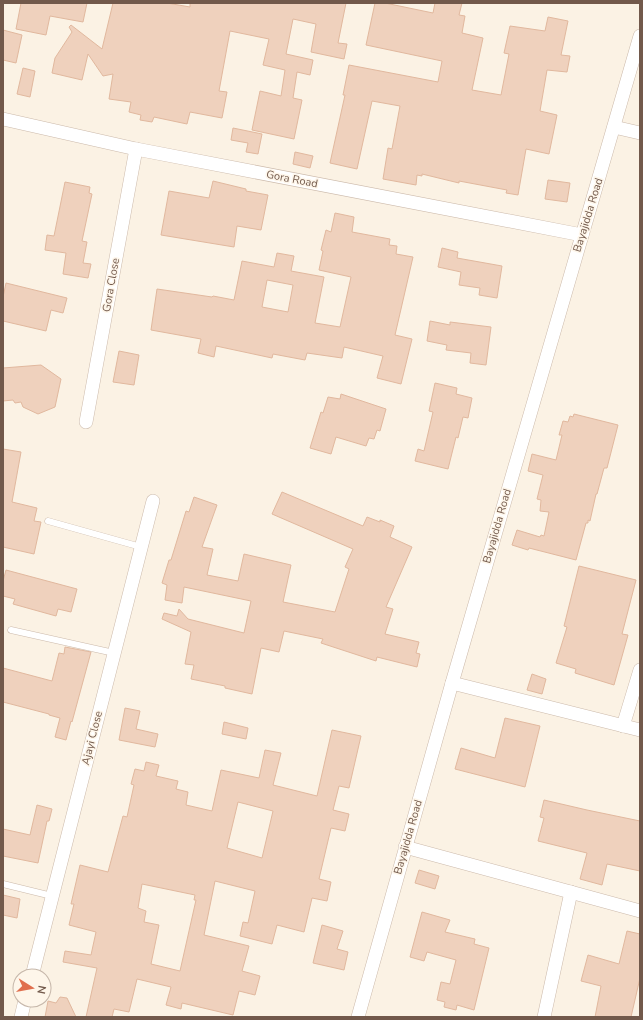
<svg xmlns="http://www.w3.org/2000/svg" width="643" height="1020" font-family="'Nunito Sans',sans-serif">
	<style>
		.building { fill: #efd1bd; stroke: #e1b89e; fill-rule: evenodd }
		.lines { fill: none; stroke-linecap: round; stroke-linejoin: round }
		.lane-casing { stroke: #ccbaab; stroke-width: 7 }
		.street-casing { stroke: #ccbaab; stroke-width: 14 }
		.lane { stroke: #fff; stroke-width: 6 }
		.street { stroke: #fff; stroke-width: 13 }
		.labels { text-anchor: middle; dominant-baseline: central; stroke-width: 3; stroke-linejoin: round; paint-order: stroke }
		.street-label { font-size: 11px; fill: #72594b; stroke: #fef6ea }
	</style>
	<rect width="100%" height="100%" fill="#fbf2e4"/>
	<g class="building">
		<path d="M21 3H87L83 22 50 16 46 35 16 29Z"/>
		<path d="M113 3H167L190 7V3H346L338 43 347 44 344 59 311 52 316 24 293 19 286 54 313 60 310 75 297 72 293 98 302 100 294 139 252 130 260 91 281 96 285 70 263 65 269 39 230 31 219 91 227 92 222 118 190 112 187 124 154 117 152 122 140 120 141 115 129 112 131 102 109 99 113 74 103 76 88 54 82 80 52 73 55 58 72 32 69 27 71 25 102 49Z"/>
		<path d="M375 3H385L433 13 435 3H462L459 15 465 16 462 33 483 38 472 90 501 95 509 54 504 53 510 26 545 31 548 17 568 21 561 55 570 56 567 72 547 70 540 111 557 115 549 154 526 149 518 195 506 193 507 190 459 181V183L422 174V176L417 175 416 185 383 179 388 148 392 149 400 106 372 101 357 169 330 163 345 95H343L349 65 438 82 442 61 366 45Z"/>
		<path d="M3 30 22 35 16 63 3 60Z"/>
		<path d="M23 68 35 71 30 97 17 94Z"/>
		<path d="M233 128 262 134 258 154 246 152 248 143 231 140Z"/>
		<path d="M295 152 313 156 310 168 293 164Z"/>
		<path d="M548 180 570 183 567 202 545 199Z"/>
		<path d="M213 181 246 189V191L268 195 261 230 237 226 234 247 161 235 169 191 209 198Z"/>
		<path d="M65 182 90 187 89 193 92 194 82 241 87 242 83 263 91 264 88 278 63 274 66 253 45 250 47 235 54 236Z"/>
		<path d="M335 213 354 217 352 232 390 239 389 245 397 246 396 254 413 257 395 335 412 339 401 384 377 378 383 356 344 347 342 358 307 353 305 360 273 354 272 358 216 346 214 357 198 353 201 339 151 330 157 289 212 297 213 296 234 300 242 261 274 267 277 253 294 256 291 271 324 277 315 323 340 327 351 277 319 270 323 251 321 250 326 230 331 232ZM267 280 293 285 288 312 262 307Z"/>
		<path d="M442 248 458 252 457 258 502 266 497 298 479 295 480 288 459 285 461 272 438 267Z"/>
		<path d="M6 283 67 298 63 313 51 310 46 331 3 321V297Z"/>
		<path d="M430 321 450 325V322L491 327 486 365 470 363 471 353 446 350 447 345 427 341Z"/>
		<path d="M119 351 139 355 134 385 113 382Z"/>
		<path d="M41 365 61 379 55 407 38 414 23 407 21 402 15 403 13 400 3 401V368Z"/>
		<path d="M435 383 457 388 456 394 472 398 468 418 463 417 458 438 456 437 448 469 415 461 418 449 424 451 433 412 429 411Z"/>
		<path d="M341 394 386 409 380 431 377 430 374 439 369 438 366 446 336 437 331 454 310 448 321 412 323 413 328 397 340 399Z"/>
		<path d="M574 414 618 425 607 468H604L597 494H596L590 521 588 520V523H586L576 560 529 548 528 550 512 545 517 530 540 537 541 535 544 536 549 512 540 511 541 500 537 499 543 475 528 471 532 454 556 460 562 435H559L563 421 568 422 570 416 573 417Z"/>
		<path d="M3 449 21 452 12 502 37 508 34 521 41 522 34 554 3 547Z"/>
		<path d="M282 492 363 526 367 517 380 522V520L394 526 390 537 412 547 386 607 393 609 385 634 419 642 416 653 420 654 417 667 377 657 376 661 321 643 323 639 284 631 279 652 261 648 252 694 225 688V686L191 679 194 665 185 664 191 632 162 619 164 613 177 616 179 609 188 619 244 633 251 601 184 587 182 603 165 600 167 585 162 583 169 560H171L186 511 189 512 194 497 217 505 202 547 213 549 207 575 238 581 244 554 291 565 283 602 335 612 349 569 345 567 353 549 272 514Z"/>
		<path d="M579 566 636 580 622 634 628 635 614 685 575 673 576 669 556 663 567 627 564 626Z"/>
		<path d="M6 570 77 589 71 612 58 609 56 616 13 604 15 599 3 596V581Z"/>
		<path d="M65 647 91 652 72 722 71 721 66 740 55 737 60 718 49 715V714L3 702V668L52 681 59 653 64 654Z"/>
		<path d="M532 674 546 679 542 694 527 690Z"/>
		<path d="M125 708 140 711 136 729 158 734 155 747 119 740Z"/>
		<path d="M505 718 540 726 525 787 455 769 461 748 495 758Z"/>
		<path d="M224 722 248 728 246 739 222 734Z"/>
		<path d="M332 730 361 736 349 788 339 786 333 810 349 814 345 831 331 828 319 879 331 882 327 901 312 898 304 932 277 925 272 944 240 936 243 922 248 923 255 891 215 881 204 935 249 946 242 971 260 976 255 995 239 991 233 1015 182 1003 181 1009 166 1005 171 987 137 979 129 1012 114 1009 112 1017H86L97 968 63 962 65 951 91 955 96 932 69 925 74 904H71L80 865 108 872 123 816 127 817 134 785 131 784 135 769 144 771 146 762 159 765 156 776 178 781 176 789 188 792 186 805 212 811 221 770 259 778 265 750 281 753 273 785 317 796ZM238 802 273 811 262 858 227 848ZM142 884 195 895 194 900H196L180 971 151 964 159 925 144 922 146 911 138 908Z"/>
		<path d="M544 800 587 810 640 821V871L607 864 602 885 580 879 587 853 538 841 544 818 540 817Z"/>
		<path d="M37 805 52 809 49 821H47L38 863 3 856V829L30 835Z"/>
		<path d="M419 870 439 876 435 889 415 883Z"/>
		<path d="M3 895 20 899 17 918 3 915Z"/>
		<path d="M422 912 450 920 445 932 475 939 474 944 489 948 474 1010 457 1005 456 1010 444 1007 445 1002 437 1000 441 982 450 984 456 960 427 952 424 961 410 957Z"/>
		<path d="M322 925 343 931 337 949 348 952 344 970 313 963Z"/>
		<path d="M627 931 640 934V978L631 1017H595L601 986 581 981 588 955 619 964Z"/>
		<path d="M60 997 67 998 76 1017H45L48 1001 56 1003Z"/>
	</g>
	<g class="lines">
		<g class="lane-casing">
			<g id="lane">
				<path d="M48 521 141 547"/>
				<path d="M11 630 114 653"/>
				<path d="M3 884 52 896"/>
			</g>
		</g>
		<g class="street-casing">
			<g id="street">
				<path d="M3 119 136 149 582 235"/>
				<path d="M614 127 640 133"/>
				<path d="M86 422 136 149"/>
				<path d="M452 683 640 730"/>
				<path d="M623 726 640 670"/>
				<path d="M405 847 640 911"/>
				<path d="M32 976 153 501"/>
				<path d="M21 1017 25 1000"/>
				<path d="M358 1017 452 683 640 36"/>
				<path d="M544 1017 571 892"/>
			</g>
		</g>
		<use href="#lane" class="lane"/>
		<use href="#street" class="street"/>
	</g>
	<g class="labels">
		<g class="street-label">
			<text transform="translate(292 179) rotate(11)">Gora Road</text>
			<text transform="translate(588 215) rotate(-73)">Bayajidda Road</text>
			<text transform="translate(111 285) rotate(-80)">Gora Close</text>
			<text transform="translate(497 526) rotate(-74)">Bayajidda Road</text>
			<text transform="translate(92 738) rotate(-76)">Ajayi Close</text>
			<text transform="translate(408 837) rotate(-74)">Bayajidda Road</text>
		</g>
	</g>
	<rect width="643" height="1020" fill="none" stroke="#72594b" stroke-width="8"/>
	<g transform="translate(32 988) rotate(101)"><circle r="19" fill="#fef6ea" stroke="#c6b7aa"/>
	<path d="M0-3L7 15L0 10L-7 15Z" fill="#e06f4e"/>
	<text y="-6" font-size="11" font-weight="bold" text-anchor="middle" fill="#72594b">N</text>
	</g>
</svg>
